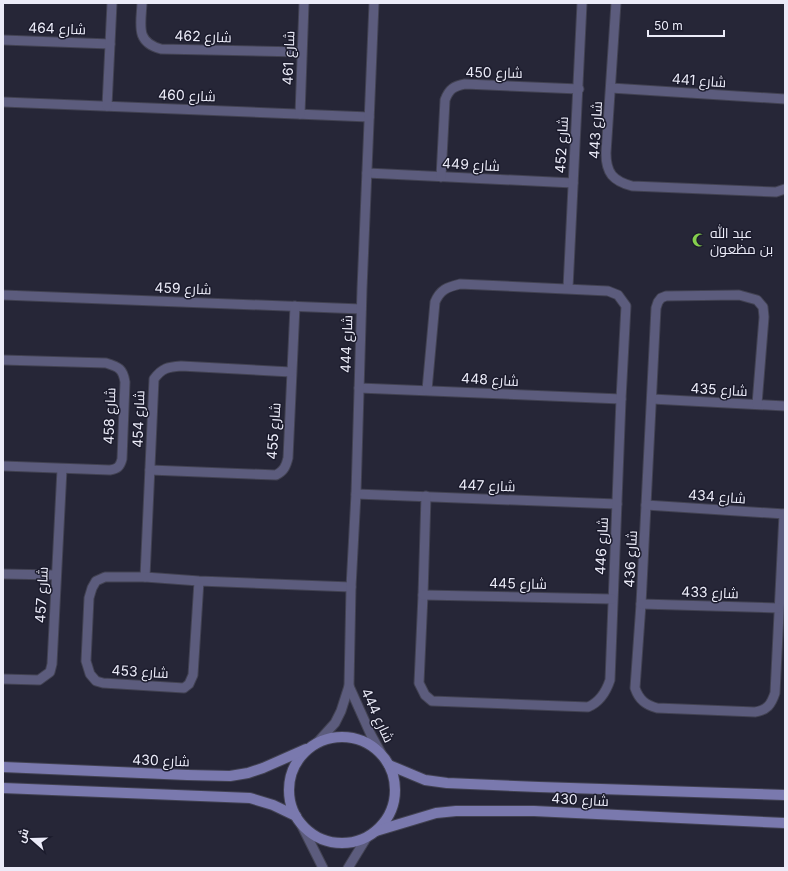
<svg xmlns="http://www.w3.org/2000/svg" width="788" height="871" font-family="Inter,Cairo,sans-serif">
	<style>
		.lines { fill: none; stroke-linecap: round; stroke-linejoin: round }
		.street-casing { stroke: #424252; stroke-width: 11 }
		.secondary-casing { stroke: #424252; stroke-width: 12 }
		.street { stroke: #5c5c7d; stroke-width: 9 }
		.secondary { stroke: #7a79ae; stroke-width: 10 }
		.labels { text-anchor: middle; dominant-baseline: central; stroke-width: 3; stroke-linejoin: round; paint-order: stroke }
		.street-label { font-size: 14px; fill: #ebebf8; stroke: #1c1c2d }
		.poi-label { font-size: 14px; fill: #ebebf8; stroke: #1c1c2d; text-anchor: start }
	</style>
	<rect width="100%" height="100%" fill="#262637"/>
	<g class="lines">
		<g class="street-casing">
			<g id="street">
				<path d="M142 3C141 25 135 42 161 49L301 52"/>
				<path d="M616 3 606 153C606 173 613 181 632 186L776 192 785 189"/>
				<path d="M3 40 110 44"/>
				<path d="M611 88 785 99"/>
				<path d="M3 102 369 117"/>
				<path d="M107 106 112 3"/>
				<path d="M300 114 304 3"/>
				<path d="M367 173 573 183"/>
				<path d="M441 177 445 100C449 89 454 86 465 84L579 89"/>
				<path d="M568 288 582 3"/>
				<path d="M3 295 361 309"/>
				<path d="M3 360 106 363C119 367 123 369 125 382L122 459C120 467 117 469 110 470L3 466"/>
				<path d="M359 388 621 399"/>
				<path d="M652 399 785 406"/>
				<path d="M757 404 764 317 763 307 757 300 739 295 666 296 661 298 658 302 656 308 641 604 635 688C639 700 646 705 657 708L755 712C767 710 771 705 775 693L784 514"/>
				<path d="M150 470 276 475C284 471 286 466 288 458L295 306"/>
				<path d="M356 494 617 504"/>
				<path d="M426 496 423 595 419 683 425 695 432 701 588 707C600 702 606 692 610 680L621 399 626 306 618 295 608 291 460 284C447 287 440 290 435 302L427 390"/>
				<path d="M646 505 785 514"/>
				<path d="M3 574 56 575"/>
				<path d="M145 577 154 379C162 368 168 367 181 366L291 372"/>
				<path d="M199 581 193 675 189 684 184 688 103 683 96 681 90 674 86 661 89 598 92 588 96 581 105 577H145L199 581 351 587"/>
				<path d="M423 595 612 599"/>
				<path d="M641 604 778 608"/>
				<path d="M3 679 39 680 50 672 52 664 62 469"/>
				<path d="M349 686 371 735 382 755"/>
				<path d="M316 744 335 723 341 711 349 686 351 587 356 494 362 289 374 3"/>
				<path d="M302 826 323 868"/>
				<path d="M348 868 367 837"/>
			</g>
		</g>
		<g class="secondary-casing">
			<g id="secondary">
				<circle cx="342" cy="790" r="53"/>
				<path d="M389 765 425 780 447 783 539 787 785 795"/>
				<path d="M3 767 187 775 230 776 248 773 263 768 306 749"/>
				<path d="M3 788 250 798 273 805 296 816"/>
				<path d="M376 831 436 813 456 811H534L785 823"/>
			</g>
		</g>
		<use href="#street" class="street"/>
		<use href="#secondary" class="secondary"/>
	</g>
	<defs>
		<g id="mosque-bare" transform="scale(1.08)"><path d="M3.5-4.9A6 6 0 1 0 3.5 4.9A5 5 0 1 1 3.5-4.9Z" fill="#85cf4d" stroke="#1c1c2d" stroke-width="2.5" paint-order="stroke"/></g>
	</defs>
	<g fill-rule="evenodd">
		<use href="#mosque-bare" x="699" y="240"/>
	</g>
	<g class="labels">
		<g class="street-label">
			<text transform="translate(57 28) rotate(2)">شارع 464</text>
			<text transform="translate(203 36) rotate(2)">شارع 462</text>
			<text transform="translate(288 58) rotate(-88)">شارع 461</text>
			<text transform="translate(494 72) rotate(1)">شارع 450</text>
			<text transform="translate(699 80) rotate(4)">شارع 441</text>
			<text transform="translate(187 95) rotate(2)">شارع 460</text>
			<text transform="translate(595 130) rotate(-87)">شارع 443</text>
			<text transform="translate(561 145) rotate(-87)">شارع 452</text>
			<text transform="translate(471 164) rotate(3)">شارع 449</text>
			<text transform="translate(183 288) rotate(2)">شارع 459</text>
			<text transform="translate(346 344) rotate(-88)">شارع 444</text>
			<text transform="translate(490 379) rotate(3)">شارع 448</text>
			<text transform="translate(719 389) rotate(3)">شارع 435</text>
			<text transform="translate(109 416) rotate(-88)">شارع 458</text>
			<text transform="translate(138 419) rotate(-88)">شارع 454</text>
			<text transform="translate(273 431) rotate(-86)">شارع 455</text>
			<text transform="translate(487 485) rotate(2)">شارع 447</text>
			<text transform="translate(717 496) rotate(4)">شارع 434</text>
			<text transform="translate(601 546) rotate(-87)">شارع 446</text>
			<text transform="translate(630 559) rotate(-87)">شارع 436</text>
			<text transform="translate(518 583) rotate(1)">شارع 445</text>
			<text transform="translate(710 592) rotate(2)">شارع 433</text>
			<text transform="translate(41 595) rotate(-87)">شارع 457</text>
			<text transform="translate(140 671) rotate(3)">شارع 453</text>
			<text transform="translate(378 715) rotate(65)">شارع 444</text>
			<text transform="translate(161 760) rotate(2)">شارع 430</text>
			<text transform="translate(580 799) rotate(3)">شارع 430</text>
		</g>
		<g class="poi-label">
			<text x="710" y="232">عبد الله<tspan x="710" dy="16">بن مظعون</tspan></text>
		</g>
	</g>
	<rect width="788" height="871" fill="none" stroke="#ebebf8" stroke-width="8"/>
	<g transform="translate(32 839) rotate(290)" stroke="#1c1c2d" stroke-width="3" paint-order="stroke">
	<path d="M0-3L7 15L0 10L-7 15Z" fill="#ebebf8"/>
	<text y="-6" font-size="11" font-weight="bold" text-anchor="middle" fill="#ebebf8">ش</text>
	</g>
	<path d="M648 30v6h76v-6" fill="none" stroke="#ebebf8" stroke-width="2"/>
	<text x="654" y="30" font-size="12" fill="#ebebf8" stroke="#1c1c2d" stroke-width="3" paint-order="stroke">50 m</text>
</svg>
